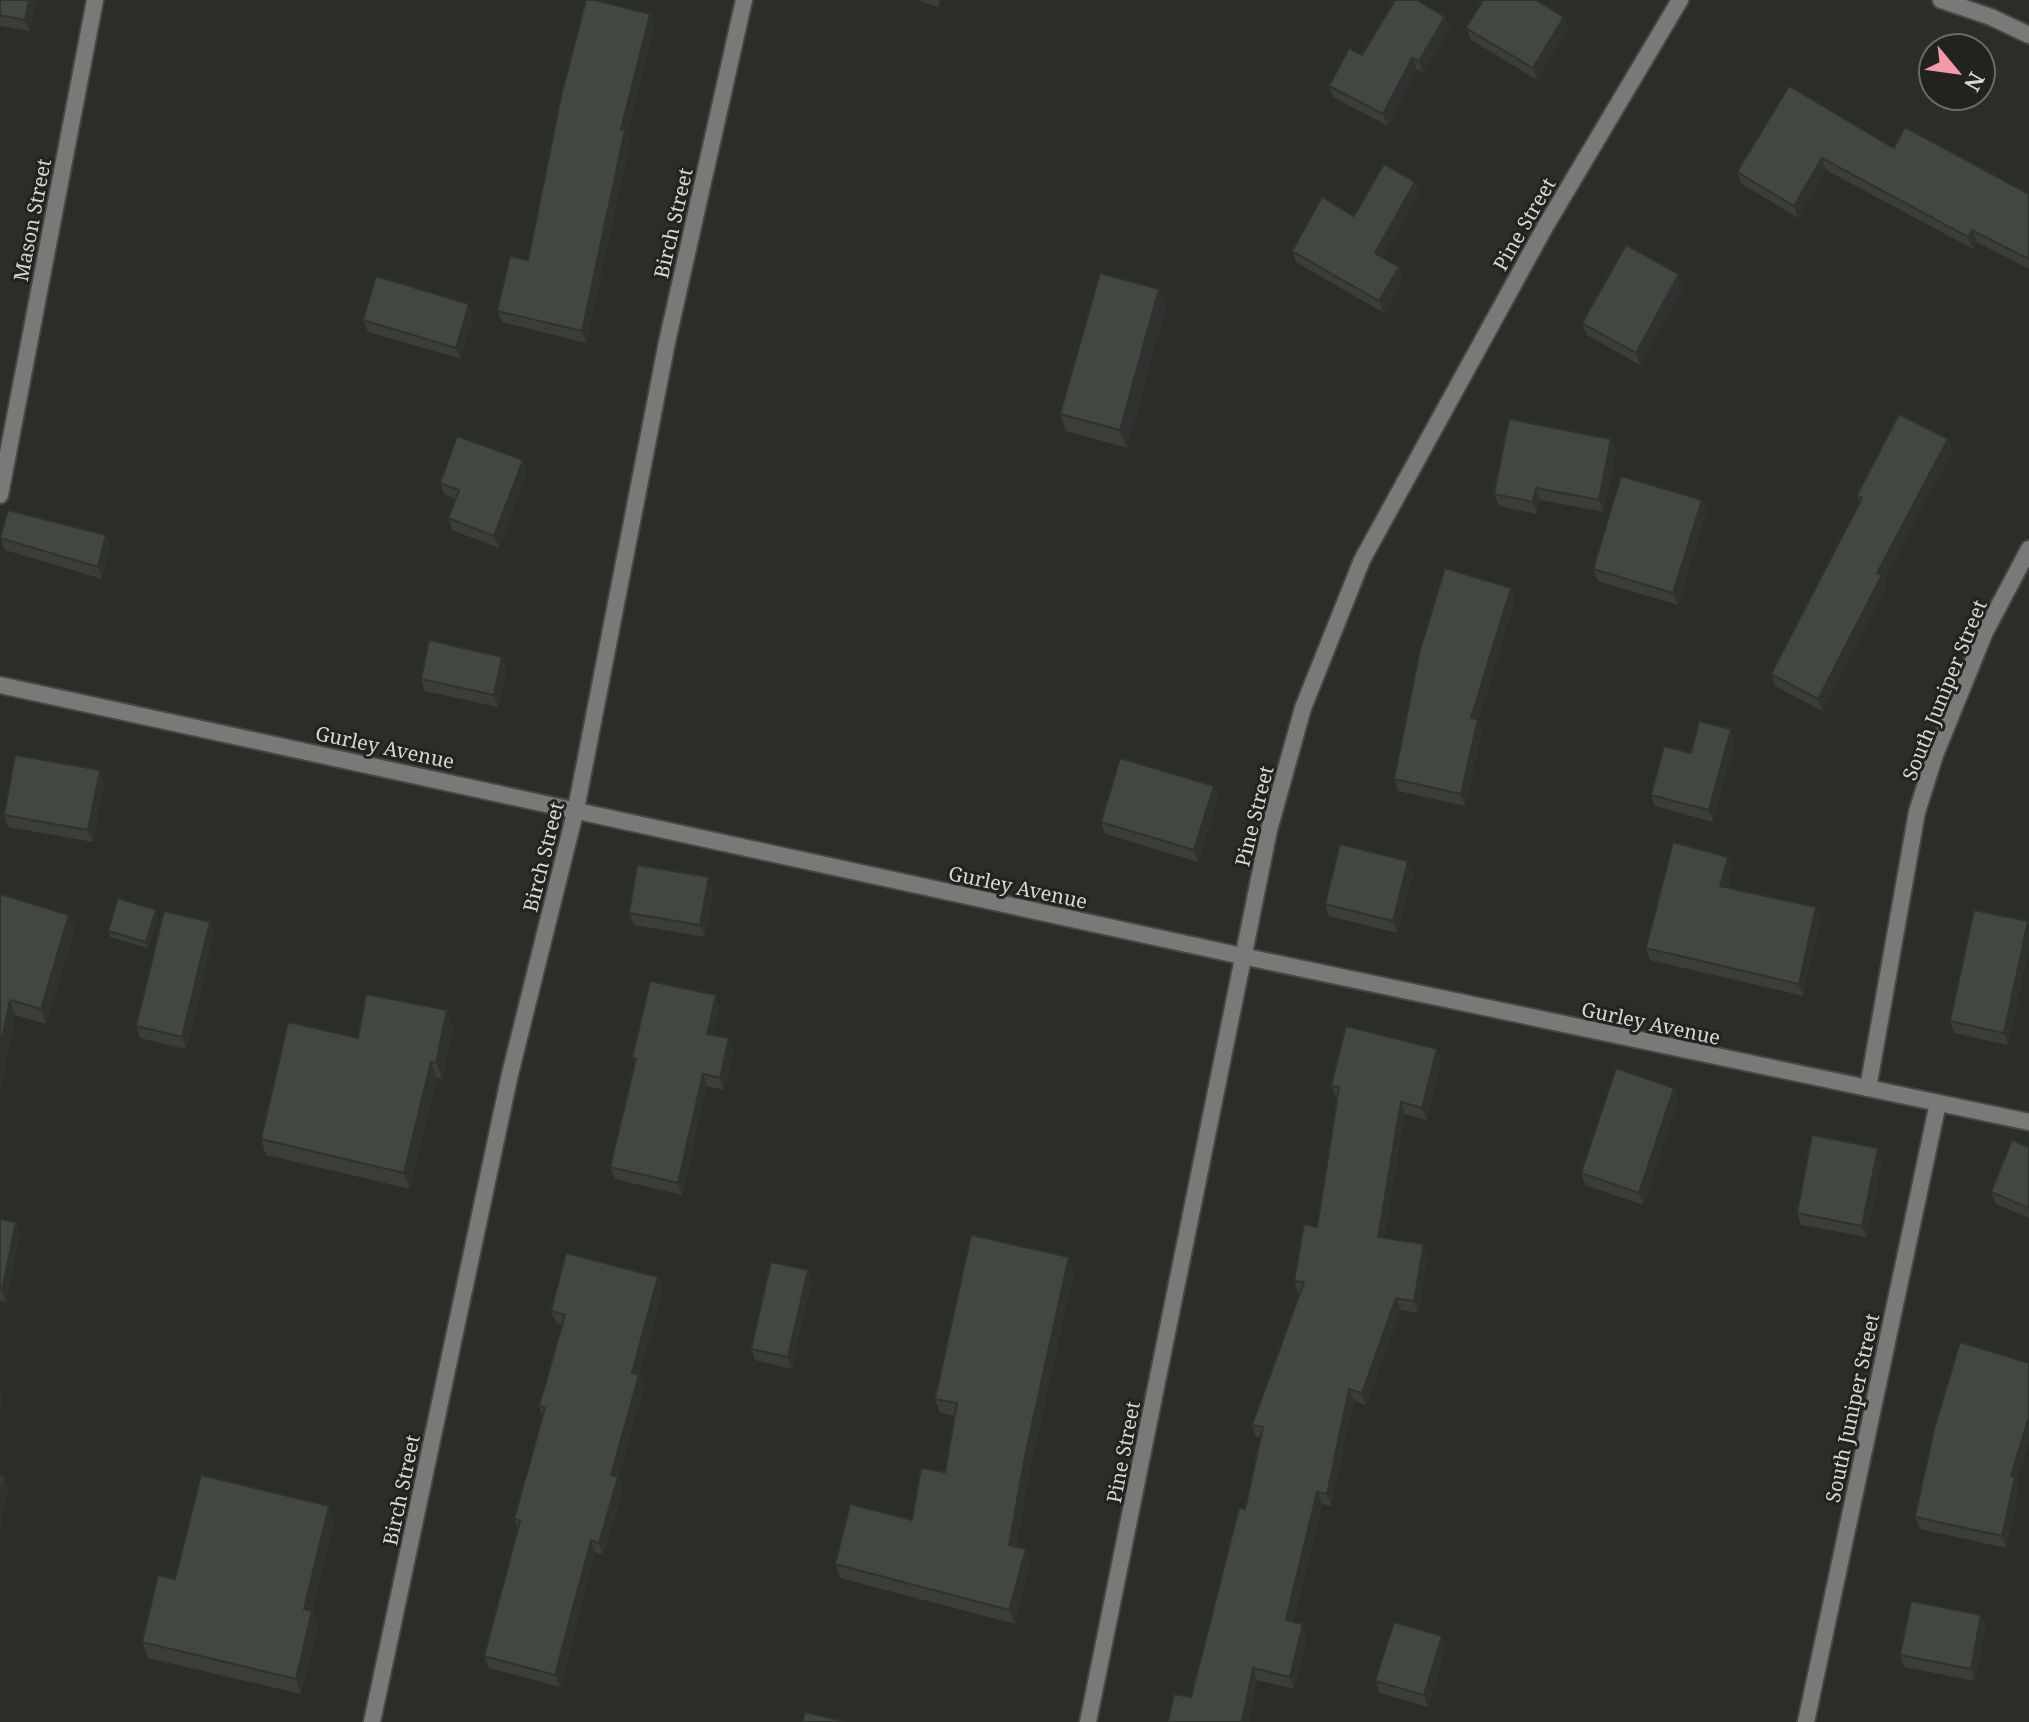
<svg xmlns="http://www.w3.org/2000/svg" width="2029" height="1722" font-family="'Noto Serif',serif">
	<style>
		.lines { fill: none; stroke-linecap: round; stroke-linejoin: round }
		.minor-casing { stroke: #464844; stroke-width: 20 }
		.minor { stroke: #7b7878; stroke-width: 16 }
		.wall { fill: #3a3d38 }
		.shaded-wall { fill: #2f322e }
		.building { fill: #434741; stroke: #2f322e; stroke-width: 2 }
		.labels { text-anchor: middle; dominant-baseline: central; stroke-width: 6; stroke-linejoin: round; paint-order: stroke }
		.street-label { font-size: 20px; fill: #d6d8d5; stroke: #20231e }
	</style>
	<rect width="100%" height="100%" fill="#2a2d28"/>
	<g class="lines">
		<g class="minor-casing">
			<g id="minor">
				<path d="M1941 0 1991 17 2029 35"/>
				<path d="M0 495 95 0"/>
				<path d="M0 685 1242 956 2029 1122"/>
				<path d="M1868 1088 1917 812 1935 755 1985 632 2029 549"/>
				<path d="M372 1722 510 1074 576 809 667 342 744 0"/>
				<path d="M1088 1722 1269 830 1303 708 1362 560 1545 227 1680 0"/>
				<path d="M1806 1722 1938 1103"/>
			</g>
		</g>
		<use href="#minor" class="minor"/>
	</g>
	<g class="wall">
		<path d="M0 0H36L30 31 0 26Z"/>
		<path d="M917 0H940L938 7Z"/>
		<path d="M650 14 655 26 627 135 630 142 586 343 502 322 497 311 528 260Z"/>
		<path d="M1466 28 1568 29 1537 80 1471 40Z"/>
		<path d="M1450 29 1423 73 1417 70 1388 126 1333 97 1329 86 1362 55Z"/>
		<path d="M1789 86 1894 148 2029 194V269L1977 242 1973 249 1826 170 1798 218 1742 184 1737 172Z"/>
		<path d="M1419 193 1383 257 1399 267 1403 279 1384 313 1296 262 1292 251 1354 216Z"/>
		<path d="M1684 286 1640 365 1587 335 1582 323Z"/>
		<path d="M1166 306 1127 448 1066 431 1060 414Z"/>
		<path d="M473 316 461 359 368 332 363 320Z"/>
		<path d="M1611 439 1616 450 1604 512 1540 500 1537 514 1499 506 1494 494Z"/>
		<path d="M1948 439 1952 451 1884 580 1886 587 1822 711 1775 686 1771 674 1859 502 1857 495Z"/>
		<path d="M523 460 527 472 499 548 452 530 448 518 455 499 444 494 440 483Z"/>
		<path d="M1702 500 1706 512 1678 605 1598 581 1593 569Z"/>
		<path d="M106 535 111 547 102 579 5 550 0 538Z"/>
		<path d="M1515 600 1478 721 1482 731 1465 806 1398 791 1394 779Z"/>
		<path d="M507 669 498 707 425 691 421 679Z"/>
		<path d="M1735 741 1713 822 1655 806 1651 795 1691 753Z"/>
		<path d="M104 782 93 842 8 827 4 815Z"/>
		<path d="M1214 786 1218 798 1198 862 1105 834 1101 822Z"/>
		<path d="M1732 869 1728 888 1816 907 1820 919 1803 996 1650 960 1646 948Z"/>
		<path d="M1413 873 1397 933 1329 916 1325 904Z"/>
		<path d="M713 889 705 937 634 925 629 913Z"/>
		<path d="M0 894 69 915 75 930 46 1024 15 1015 0 1090Z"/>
		<path d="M158 916 148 948 110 937 108 931Z"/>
		<path d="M2028 921 2029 925V947L2008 1045 1954 1033 1950 1021Z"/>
		<path d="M214 934 186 1049 140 1038 136 1026Z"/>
		<path d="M720 1007 713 1035 733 1050 724 1090 707 1086 682 1195 615 1179 610 1167 635 1064 632 1058Z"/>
		<path d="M453 1026 442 1079 437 1078 410 1189 266 1155 261 1139 358 1038Z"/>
		<path d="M1437 1049 1441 1061 1427 1120 1405 1114 1384 1238 1424 1244 1428 1256 1418 1313 1401 1310 1366 1405 1354 1401 1331 1506 1322 1504 1293 1622 1307 1636 1294 1689 1257 1680 1249 1722H1168L1191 1697 1245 1509 1260 1437H1256L1252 1425 1300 1293H1298L1294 1281 1317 1227 1337 1098 1336 1097 1331 1086Z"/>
		<path d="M1674 1088 1678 1100 1643 1205 1585 1185 1581 1173Z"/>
		<path d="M2029 1147V1218L1996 1204 1991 1192Z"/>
		<path d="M1882 1159 1867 1237 1801 1225 1797 1213Z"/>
		<path d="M0 1219 16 1222 20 1234 6 1302 0 1301Z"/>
		<path d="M1074 1271 1031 1465 1016 1547 1031 1563 1015 1624 840 1578 835 1564 912 1520 945 1472 955 1416 940 1413 935 1399Z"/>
		<path d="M658 1277 663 1289 639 1375 644 1387 618 1477 623 1489 603 1555 595 1552 560 1687 489 1668 484 1656 518 1529 514 1519 543 1417 539 1406 562 1325 556 1323 551 1311Z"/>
		<path d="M812 1282 792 1369 755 1360 751 1349Z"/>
		<path d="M2017 1482 2019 1489 2006 1548 1920 1529 1915 1517Z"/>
		<path d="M335 1522 312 1611 318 1626 301 1694 148 1658 142 1642 175 1579Z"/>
		<path d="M1986 1627 1975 1681 1904 1667 1900 1655Z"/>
		<path d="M1446 1648 1428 1707 1380 1693 1375 1681Z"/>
	</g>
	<g class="shaded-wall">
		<path d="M29 0H36L30 31 25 20Z"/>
		<path d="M650 14 655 26 627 135 630 142 586 343 582 331 621 129Z"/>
		<path d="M1445 17 1450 29 1423 73 1419 61Z"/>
		<path d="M1564 17 1568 29 1537 80 1533 68Z"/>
		<path d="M1412 58 1417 70 1388 126 1383 114Z"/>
		<path d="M1822 158 1826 170 1798 218 1794 206Z"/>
		<path d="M1415 182 1419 193 1379 264 1375 253Z"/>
		<path d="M1972 230 1977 242 1973 249 1968 237Z"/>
		<path d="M1399 267 1403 279 1384 313 1379 301Z"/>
		<path d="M1679 274 1684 286 1640 365 1636 353Z"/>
		<path d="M1159 289 1166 306 1127 448 1120 430Z"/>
		<path d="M469 304 473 316 461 359 456 348Z"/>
		<path d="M1611 439 1616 450 1604 512 1599 500Z"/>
		<path d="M1948 439 1952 451 1884 580 1886 587 1822 711 1818 699 1877 573Z"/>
		<path d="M523 460 527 472 499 548 494 536Z"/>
		<path d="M1536 488 1540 500 1537 514 1533 502Z"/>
		<path d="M1702 500 1706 512 1678 605 1673 593Z"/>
		<path d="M106 535 111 547 102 579 98 567Z"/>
		<path d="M1511 588 1515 600 1478 721 1482 731 1465 806 1461 794 1471 718Z"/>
		<path d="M502 657 507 669 498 707 494 695Z"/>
		<path d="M1731 729 1735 741 1713 822 1709 810Z"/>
		<path d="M100 770 104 782 93 842 88 830Z"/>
		<path d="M1214 786 1218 798 1198 862 1194 850Z"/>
		<path d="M1728 857 1732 869 1725 898 1720 886Z"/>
		<path d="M1408 861 1413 873 1397 933 1393 921Z"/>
		<path d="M709 877 713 889 705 937 700 925Z"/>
		<path d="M1816 907 1820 919 1803 996 1799 984Z"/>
		<path d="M156 910 158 916 148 948 146 942Z"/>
		<path d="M69 915 75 930 46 1024 41 1009Z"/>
		<path d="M2028 921 2029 925V947L2008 1045 2004 1033Z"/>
		<path d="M210 922 214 934 186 1049 182 1037Z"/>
		<path d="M716 995 720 1007 711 1046 707 1034Z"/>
		<path d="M10 1000 15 1015 0 1090V1048Z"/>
		<path d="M447 1010 453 1026 442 1079 436 1063Z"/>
		<path d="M729 1038 733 1050 724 1090 720 1078Z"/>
		<path d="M1437 1049 1441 1061 1427 1120 1422 1108Z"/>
		<path d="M431 1062 437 1078 410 1189 404 1173Z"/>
		<path d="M703 1074 707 1086 682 1195 678 1183Z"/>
		<path d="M1674 1088 1678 1100 1643 1205 1639 1193Z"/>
		<path d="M1401 1102 1405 1114 1383 1249 1378 1237Z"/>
		<path d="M1878 1148 1882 1159 1867 1237 1862 1226Z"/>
		<path d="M16 1222 20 1234 6 1302 2 1290Z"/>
		<path d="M1424 1244 1428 1256 1418 1313 1414 1301Z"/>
		<path d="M1069 1257 1074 1271 1031 1465 1014 1559 1009 1545 1026 1451Z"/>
		<path d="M808 1270 812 1282 792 1369 788 1357Z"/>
		<path d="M658 1277 663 1289 638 1379 639 1375 644 1387 615 1487 611 1475 632 1373Z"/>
		<path d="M1396 1298 1401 1310 1366 1405 1362 1393Z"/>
		<path d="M1349 1389 1354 1401 1331 1506 1327 1494Z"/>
		<path d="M0 1391 3 1400 0 1416Z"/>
		<path d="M2029 1416V1442L2017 1482 2019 1489 2006 1548 2002 1536 2011 1476Z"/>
		<path d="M4 1477 8 1489 0 1532V1498Z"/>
		<path d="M618 1477 623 1489 603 1555 599 1543Z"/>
		<path d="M1317 1492 1322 1504 1290 1632 1286 1620Z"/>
		<path d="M329 1506 335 1522 312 1611 318 1626 301 1694 296 1679 304 1609Z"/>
		<path d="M591 1540 595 1552 560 1687 555 1675Z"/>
		<path d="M1026 1549 1031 1563 1015 1624 1009 1610Z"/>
		<path d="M1981 1615 1986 1627 1975 1681 1971 1669Z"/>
		<path d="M1303 1624 1307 1636 1294 1689 1290 1677Z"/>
		<path d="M1442 1636 1446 1648 1428 1707 1424 1695Z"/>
		<path d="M1253 1668 1257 1680 1249 1722H1242Z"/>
	</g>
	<g class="building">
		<path d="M0 0H29L25 20 0 15Z"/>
		<path d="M586 0H595L650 14 621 129 625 130 582 331 497 311 510 256 528 260 562 92Z"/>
		<path d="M1395 0H1417L1445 17 1419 61 1412 58 1383 114 1329 86 1349 48 1362 55Z"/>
		<path d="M1483 0H1536L1564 17 1533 68 1466 28Z"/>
		<path d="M1789 86 1894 148 1905 127 2029 194V259L1972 230 1968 237 1822 158 1794 206 1737 172Z"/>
		<path d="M1384 164 1415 182 1375 253 1399 267 1379 301 1292 251 1322 197 1354 216Z"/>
		<path d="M1626 245 1679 274 1636 353 1582 323Z"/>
		<path d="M1100 273 1159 289 1120 430 1060 414Z"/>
		<path d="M376 276 469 304 456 348 363 320Z"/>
		<path d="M1899 414 1948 439 1877 573 1882 575 1818 699 1771 674 1862 498 1857 495Z"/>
		<path d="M1509 419 1611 439 1599 500 1536 488 1533 502 1494 494Z"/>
		<path d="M457 436 523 460 494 536 448 518 459 490 440 483Z"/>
		<path d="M1621 476 1702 500 1673 593 1593 569Z"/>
		<path d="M8 510 106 535 98 567 0 538Z"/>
		<path d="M1445 568 1511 588 1471 718 1478 719 1461 794 1394 779 1420 650Z"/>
		<path d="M429 640 502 657 494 695 421 679Z"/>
		<path d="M1699 721 1731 729 1709 810 1651 795 1664 746 1691 753Z"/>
		<path d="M15 755 100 770 88 830 4 815Z"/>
		<path d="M1120 758 1214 786 1194 850 1101 822Z"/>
		<path d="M1673 842 1728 857 1720 886 1816 907 1799 984 1646 948Z"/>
		<path d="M1340 844 1408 861 1393 921 1325 904Z"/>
		<path d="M637 865 709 877 700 925 629 913Z"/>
		<path d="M0 894 69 915 41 1009 10 1000 0 1048Z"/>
		<path d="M118 898 156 910 146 942 108 931Z"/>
		<path d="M1974 910 2028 921 2004 1033 1950 1021Z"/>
		<path d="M164 911 210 922 182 1037 136 1026Z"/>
		<path d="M650 981 716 995 707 1034 729 1038 720 1078 703 1074 678 1183 610 1167 636 1059 632 1058Z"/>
		<path d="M366 994 447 1010 436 1063 431 1062 404 1173 261 1139 288 1022 358 1038Z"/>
		<path d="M1346 1026 1437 1049 1422 1108 1401 1102 1378 1237 1424 1244 1414 1301 1396 1298 1362 1393 1349 1389 1327 1494 1317 1492 1286 1620 1303 1624 1290 1677 1253 1668 1242 1722H1168L1174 1694 1191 1697 1239 1508 1245 1509 1263 1427 1252 1425 1304 1282 1294 1281 1304 1224 1317 1227 1339 1087 1331 1086Z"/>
		<path d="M1616 1068 1674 1088 1639 1193 1581 1173Z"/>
		<path d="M1812 1135 1878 1148 1862 1226 1797 1213Z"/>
		<path d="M2012 1140 2029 1147V1208L1991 1192Z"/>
		<path d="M0 1219 16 1222 2 1290H0Z"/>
		<path d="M971 1235 1069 1257 1026 1451 1009 1545 1026 1549 1009 1610 835 1564 850 1504 912 1520 921 1468 945 1472 957 1403 935 1399Z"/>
		<path d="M566 1253 658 1277 632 1373 639 1375 611 1475 618 1477 599 1543 591 1540 555 1675 484 1656 520 1521 514 1519 545 1408 539 1406 565 1315 551 1311Z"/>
		<path d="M771 1262 808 1270 788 1357 751 1349Z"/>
		<path d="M1960 1342 2029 1363V1416L2011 1476 2015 1477 2002 1536 1915 1517 1934 1429Z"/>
		<path d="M201 1475 329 1506 304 1609 312 1611 296 1679 142 1642 158 1575 175 1579Z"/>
		<path d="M0 1476 4 1477 0 1498Z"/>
		<path d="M1911 1601 1981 1615 1971 1669 1900 1655Z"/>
		<path d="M1394 1622 1442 1636 1424 1695 1375 1681Z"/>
		<path d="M805 1712 847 1722H802Z"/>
	</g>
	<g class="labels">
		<g class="street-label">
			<text transform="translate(32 220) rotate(-79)">Mason Street</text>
			<text transform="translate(673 223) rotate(-77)">Birch Street</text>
			<text transform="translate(1524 224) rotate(-60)">Pine Street</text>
			<text transform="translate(1944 690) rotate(-68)">South Juniper Street</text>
			<text transform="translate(385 747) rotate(12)">Gurley Avenue</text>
			<text transform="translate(1254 816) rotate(-76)">Pine Street</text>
			<text transform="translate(543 857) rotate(-76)">Birch Street</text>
			<text transform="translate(1018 887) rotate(12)">Gurley Avenue</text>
			<text transform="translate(1651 1023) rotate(12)">Gurley Avenue</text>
			<text transform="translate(1852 1408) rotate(-78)">South Juniper Street</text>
			<text transform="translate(1123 1452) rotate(-79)">Pine Street</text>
			<text transform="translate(401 1490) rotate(-78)">Birch Street</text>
		</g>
	</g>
	<g transform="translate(1957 72) rotate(119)"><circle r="38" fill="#20231e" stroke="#696b67" stroke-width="2"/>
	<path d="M0-6L14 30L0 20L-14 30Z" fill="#f39aa8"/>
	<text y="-12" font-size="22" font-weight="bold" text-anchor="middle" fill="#d6d8d5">N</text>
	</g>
</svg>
